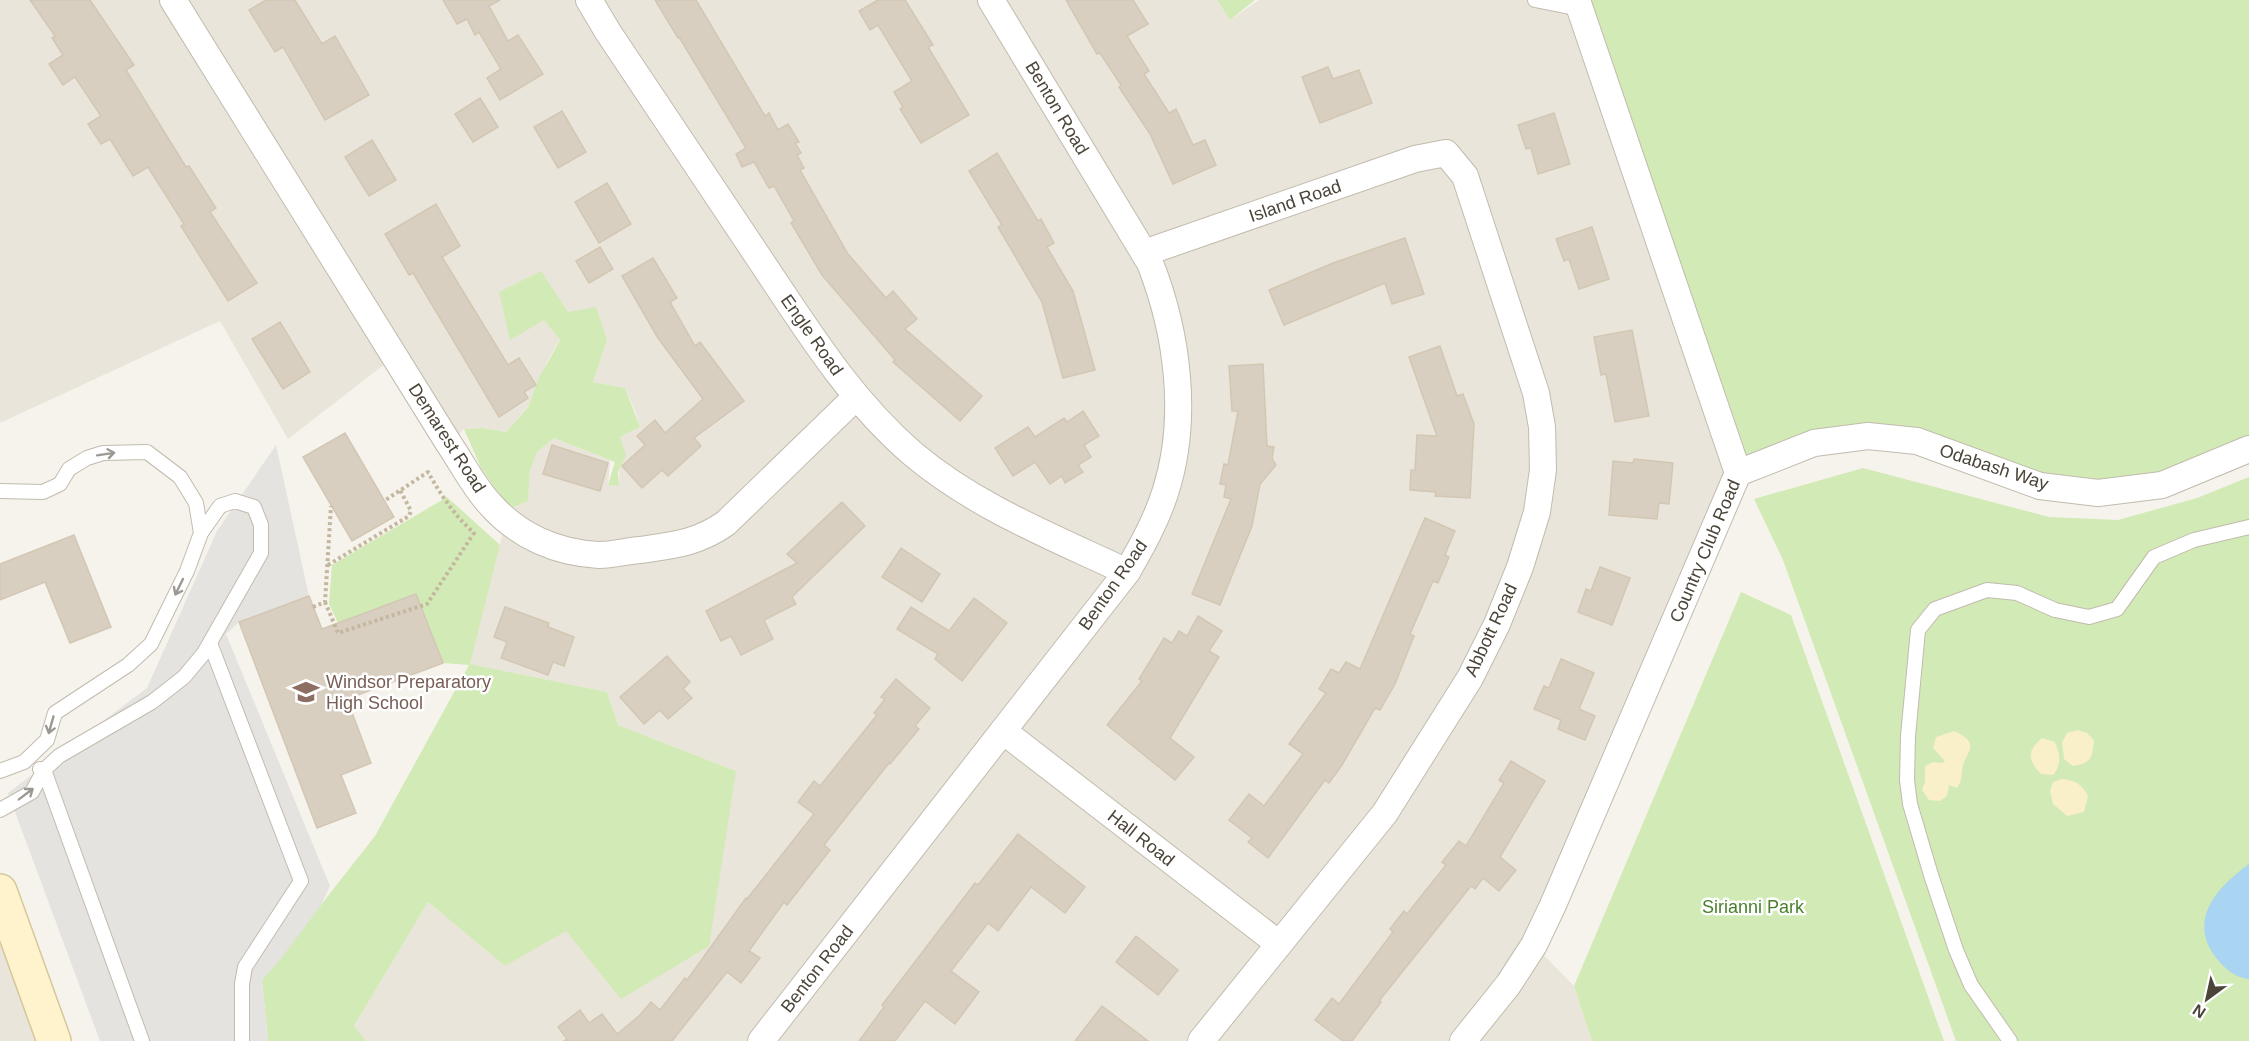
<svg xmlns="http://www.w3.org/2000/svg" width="2249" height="1041" font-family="Arial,sans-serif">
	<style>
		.residential { fill: #eae5da }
		.green { fill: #d2eab5 }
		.sand { fill: #f9efc9 }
		.parking { fill: #e5e3e0 }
		.water { fill: #a9d4f2 }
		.building { fill: #d8cfc1; stroke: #d3c7b4; stroke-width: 1.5 }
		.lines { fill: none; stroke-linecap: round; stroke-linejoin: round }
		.lane-casing { stroke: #c2bbae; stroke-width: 16 }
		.street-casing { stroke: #c2bbae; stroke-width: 28 }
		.secondary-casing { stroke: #d6c79b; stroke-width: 36 }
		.path { stroke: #c4b79f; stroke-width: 4; stroke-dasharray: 3 3; stroke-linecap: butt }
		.lane { stroke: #fff; stroke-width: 14 }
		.street { stroke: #fff; stroke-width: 26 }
		.secondary { stroke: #fff3cd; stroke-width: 33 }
		.oneway { stroke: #9c9892 }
		.labels { text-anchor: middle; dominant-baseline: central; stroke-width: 5; stroke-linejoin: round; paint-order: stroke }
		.street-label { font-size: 18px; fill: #4b4439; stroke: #fff }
		.education-label { font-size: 18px; fill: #785e54; stroke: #fff; text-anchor: start }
		.park-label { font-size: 18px; fill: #4a7f2a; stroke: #fff }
	</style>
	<rect width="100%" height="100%" fill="#f6f3ec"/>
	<g class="residential">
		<path d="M0 0H1217L1230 20 1259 0H1535L1580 9 1738 473 1534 945 1574 986 1592 1041H366L354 1026 428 902 505 966 736 771 618 725 607 692 469 664 509 509 528 501 530 471 537 452 554 438 610 460 608 485 619 486 620 437 640 427 635 411 625 388 593 382 607 340 544 320 560 339 547 362 528 406 506 432 483 428 464 429 449 444 394 357 288 439 220 321 0 423Z"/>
		<path d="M0 892 54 1041H0Z"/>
	</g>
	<g class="green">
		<path d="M1217 0H1255L1230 20Z"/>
		<path d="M1582 0H2249V449L2098 493 1868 436 1738 473Z"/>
		<path d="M541 271 568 312 596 307 607 340 593 382 625 388 640 427 620 437 626 455 618 472 619 486 608 485 615 462 554 438 537 452 530 471 528 501 509 509 481 468 464 429 483 428 506 432 528 407 539 378 560 340 544 320 510 340 499 292Z"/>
		<path d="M1863 468 2049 517 2118 520 2197 498 2249 477V1041H1956L1783 560 1754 499Z"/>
		<path d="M447 497 500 545 470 664 607 692 618 725 736 771 709 946 621 999 566 931 505 966 428 902 354 1026 366 1041H268L262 980 375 836 469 665 443 663 416 594 338 623 329 604 332 565Z"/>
		<path d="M1741 592 1791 615 1944 1041H1592L1574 986Z"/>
	</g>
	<g class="sand">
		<path d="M2078 730 2087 733 2094 740C2092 758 2092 763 2073 766L2064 759 2062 742 2067 733Z"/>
		<path d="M1954 731C1983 744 1965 751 1962 770 1961 777 1962 781 1957 788L1949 785 1947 796 1940 801 1929 800 1922 790 1925 782V766L1933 762 1942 763 1945 761 1933 748 1936 737Z"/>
		<path d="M2042 738 2055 742C2060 754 2062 764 2053 775L2041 774C2027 759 2027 751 2042 738Z"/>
		<path d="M2062 779C2076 781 2082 784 2088 796L2084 812 2067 816 2053 804 2050 791 2053 782Z"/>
	</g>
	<path class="parking" d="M276 445 309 596 239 622 226 634 330 886 321 905 280 960 262 980 268 1041H100L8 793 147 688 217 531Z"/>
	<path class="water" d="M2249 864V979C2237 978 2226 970 2218 960 2186 921 2216 888 2249 864Z"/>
	<g class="building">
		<path d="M30 0H90L134 65 126 70 186 167 189 166 216 208 210 212 257 283 228 301 181 226 184 224 148 167 133 176 110 139 101 144 88 124 101 116 75 77 63 85 49 64 63 55 52 38 55 36Z"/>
		<path d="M266 0H295L322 44 335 36 369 95 325 120 283 47 275 52 249 10Z"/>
		<path d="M443 0H500L489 6 508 41 518 35 543 74 500 100 487 78 501 69 479 32 475 35 467 19 457 24Z"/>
		<path d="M655 0H696L765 116 769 113 778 130 788 124 799 142 795 143 801 153 797 155 804 168 800 170 848 254 886 298 893 291 917 319 905 329 982 396 960 421 893 362 895 360 822 275 791 223 794 221 774 186 769 188 754 162 742 167 736 154 746 148 679 37 678 38Z"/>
		<path d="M878 0H905L933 45 928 47 969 115 921 143 900 109 903 107 894 92 912 81 878 25 870 30 859 11Z"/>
		<path d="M1066 0H1133L1148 24 1127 36 1149 71 1144 74 1169 113 1176 109 1193 145 1205 140 1216 165 1173 184 1150 134 1119 87 1121 85 1100 53 1097 54Z"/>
		<path d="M1328 67 1333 79 1359 70 1372 103 1320 123 1302 77Z"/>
		<path d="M480 98 498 127 473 142 455 114Z"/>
		<path d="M562 111 586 152 558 168 534 127Z"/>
		<path d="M1554 113 1570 164 1538 174 1531 148 1526 149 1518 125Z"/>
		<path d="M372 140 396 180 369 196 345 157Z"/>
		<path d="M997 153 1038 221 1041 219 1054 243 1047 247 1073 291 1095 370 1063 378 1042 302 998 227 1002 225 969 171Z"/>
		<path d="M607 183 631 224 599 243 575 202Z"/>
		<path d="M436 204 460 246 442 257 508 365 519 358 536 385 524 392 528 398 499 417 413 273 409 275 385 234Z"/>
		<path d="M1592 227 1609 279 1579 289 1569 259 1564 261 1556 239Z"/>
		<path d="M1405 238 1424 294 1392 304 1385 283 1284 325 1269 290 1333 263Z"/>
		<path d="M600 247 613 269 589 283 576 261Z"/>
		<path d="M653 258 677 298 670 302 695 346 700 342 744 401 694 438 701 446 668 476 662 470 642 488 622 466 645 445 637 436 655 420 665 433 703 399 658 338 622 276Z"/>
		<path d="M280 322 310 372 283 389 252 339Z"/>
		<path d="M1632 330 1649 416 1615 422 1606 374 1601 375 1594 337Z"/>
		<path d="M1440 346 1457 396 1463 394 1474 424 1470 498 1435 496 1436 492 1410 490 1411 470H1415L1417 435 1437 436 1409 357Z"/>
		<path d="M1263 364 1267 446 1274 447 1272 458 1276 465 1260 484 1252 526 1220 605 1192 594 1231 499 1224 497 1226 485 1220 484 1224 464 1228 465 1238 411H1232L1229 366Z"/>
		<path d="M1083 411 1099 436 1084 445 1091 457 1078 465 1083 472 1065 483 1062 476 1050 484 1035 462 1013 476 995 448 1028 427 1035 437 1064 418 1067 422Z"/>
		<path d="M345 433 394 517 352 541 303 457Z"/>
		<path d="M552 445 608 463 600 491 543 474Z"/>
		<path d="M1634 459 1673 463 1669 504 1659 503 1657 519 1609 515 1613 461 1633 463Z"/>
		<path d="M842 502 865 526 792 597 796 604 764 620 773 639 741 655 731 636 721 641 706 611 797 563 787 554Z"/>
		<path d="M1425 518 1455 531 1445 555 1449 557 1438 583 1433 581 1410 634 1414 636 1395 684 1380 710 1375 708 1342 765 1329 783 1325 780 1268 858 1248 842 1252 838 1229 820 1249 794 1264 806 1303 754 1289 744 1326 693 1319 689 1331 669 1339 673 1346 662 1360 669Z"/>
		<path d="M74 535 111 627 70 643 45 582 0 600V564Z"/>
		<path d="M901 548 940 574 922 602 882 577Z"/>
		<path d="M1600 567 1630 578 1612 625 1578 612 1586 589 1591 591Z"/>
		<path d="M416 594 443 663 347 699 371 763 341 775 356 813 317 828 239 622 309 596 322 629Z"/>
		<path d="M974 598 1007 623 962 681 935 659 938 654 897 629 911 607 949 631Z"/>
		<path d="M505 607 549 623 548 627 574 637 564 666 553 662 548 675 501 658 507 642 494 637Z"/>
		<path d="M1198 616 1222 631 1209 651 1219 657 1170 738 1194 757 1175 780 1107 725 1142 681 1139 679 1164 638 1172 643 1179 631 1187 636Z"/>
		<path d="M667 656 690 682 683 689 692 698 668 719 660 710 644 724 620 697Z"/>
		<path d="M1561 659 1594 673 1579 709 1595 716 1585 740 1558 729 1561 720 1534 709 1544 686 1549 688Z"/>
		<path d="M896 679 930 708 915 726 919 729 890 764 889 763 824 845 830 850 787 905 784 902 749 951 760 958 741 983 727 972 672 1041H564L567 1039 558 1027 580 1010 589 1023 602 1014 617 1034 639 1016 651 1002 660 1010 685 978 687 980 746 898 747 899 814 814 798 802 814 781 820 786 877 715 874 713 885 699 881 697Z"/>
		<path d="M1511 761 1545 781 1500 857 1516 870 1499 891 1483 878 1475 889 1471 886 1379 1001 1381 1002 1352 1041H1343L1315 1020 1332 998 1339 1004 1393 932 1390 929 1404 911 1407 914 1446 865 1442 862 1459 841 1466 846 1504 783 1499 780Z"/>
		<path d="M1018 834 1085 887 1065 913 1031 887 998 931 988 923 951 971 979 992 955 1024 925 1001 895 1041H859L884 1007 882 1005 924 950 975 883 978 885Z"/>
		<path d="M1136 936 1178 970 1158 995 1116 962Z"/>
		<path d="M1102 1006 1148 1041H1075Z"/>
	</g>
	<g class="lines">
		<g class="lane-casing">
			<g id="lane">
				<path d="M1535 0 1580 9"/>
				<path d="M0 491 43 492 60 484 69 469 87 458 103 453 147 452 180 477 196 503 201 533"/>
				<path d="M210 643 301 881 245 967 242 984V1041"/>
				<path d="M40 769 44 770 142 1041"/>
				<path d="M0 771 24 762 47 740 55 713 128 665 151 644 187 571 201 533 220 506 235 501 254 507 261 525V553L204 653 184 677 152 702 59 756 44 770 32 792 0 810"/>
				<path d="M2010 1041 1971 985 1956 950 1931 875 1910 804 1907 780 1908 736 1918 630 1935 609 1987 590 2017 593 2055 610 2089 617 2117 609 2154 557 2194 540 2249 527"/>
			</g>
		</g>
		<g class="street-casing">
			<g id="street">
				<path d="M173 0 449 444C462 463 474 487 490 504 518 536 557 553 599 555 613 555 627 551 640 550 674 545 698 543 726 523L856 397"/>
				<path d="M589 0 608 32C658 107 709 183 759 258 806 328 849 399 913 454 976 507 1053 537 1127 572"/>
				<path d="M1144 253 1415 159 1446 153 1465 176 1536 393 1542 427 1543 470 1537 512 1520 567 1497 624 1470 678 1385 813 1201 1041"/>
				<path d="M1738 473 1814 443 1868 436 1917 441 2040 486 2098 493 2162 485 2249 449"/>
				<path d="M1003 731 1279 944"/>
				<path d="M761 1041 1127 572C1142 546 1156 521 1165 493 1189 420 1178 334 1150 263L991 0"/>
				<path d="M1463 1041 1508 985 1534 945 1553 905 1738 473 1577 0"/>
			</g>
		</g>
		<g class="secondary-casing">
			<path id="secondary" d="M0 891 54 1041"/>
		</g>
		<g class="path">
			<path d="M328 565 409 516 411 511 400 490"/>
			<path d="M325 602 338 633 427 604 474 533C454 515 441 495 428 472L384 501"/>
			<path d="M313 607 325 602 331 506"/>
		</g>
		<use href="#lane" class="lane"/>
		<use href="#street" class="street"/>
		<use href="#secondary" class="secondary"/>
	</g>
	<defs><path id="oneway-shaft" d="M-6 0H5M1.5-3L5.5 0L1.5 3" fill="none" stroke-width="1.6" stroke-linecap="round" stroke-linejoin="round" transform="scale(1.5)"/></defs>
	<g class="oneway">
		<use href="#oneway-shaft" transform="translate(106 454) rotate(-9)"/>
		<use href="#oneway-shaft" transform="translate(179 587) rotate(116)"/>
		<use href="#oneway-shaft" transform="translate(51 725) rotate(106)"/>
		<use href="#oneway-shaft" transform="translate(26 794) rotate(-37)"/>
	</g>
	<defs>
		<g id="school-bare" transform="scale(2.07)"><path d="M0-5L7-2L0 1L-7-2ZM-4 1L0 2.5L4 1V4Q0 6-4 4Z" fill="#8d6e63" stroke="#fff" stroke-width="2.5" paint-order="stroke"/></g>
	</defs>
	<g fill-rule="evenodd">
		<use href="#school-bare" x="306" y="692"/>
	</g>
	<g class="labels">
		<g class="street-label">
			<text transform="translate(1057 108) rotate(59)">Benton Road</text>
			<text transform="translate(1295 201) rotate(-19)">Island Road</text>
			<text transform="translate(812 335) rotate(55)">Engle Road</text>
			<text transform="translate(447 438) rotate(57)">Demarest Road</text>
			<text transform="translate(1994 467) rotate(18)">Odabash Way</text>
			<text transform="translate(1705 551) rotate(-67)">Country Club Road</text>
			<text transform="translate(1113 585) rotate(-55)">Benton Road</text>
			<text transform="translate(1491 630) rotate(-65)">Abbott Road</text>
			<text transform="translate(1141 838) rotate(38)">Hall Road</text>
			<text transform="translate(817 969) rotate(-52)">Benton Road</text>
		</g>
		<g class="education-label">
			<text x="326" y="682">Windsor Preparatory<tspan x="326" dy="21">High School</tspan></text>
		</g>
		<g class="park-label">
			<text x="1753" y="907">Sirianni Park</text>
		</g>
	</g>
	<g transform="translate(2207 999) rotate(213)" stroke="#ffffff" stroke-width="4.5" paint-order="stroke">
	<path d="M0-4.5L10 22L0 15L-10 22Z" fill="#4b4439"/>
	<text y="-9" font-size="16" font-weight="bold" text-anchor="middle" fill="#4b4439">N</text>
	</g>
</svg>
